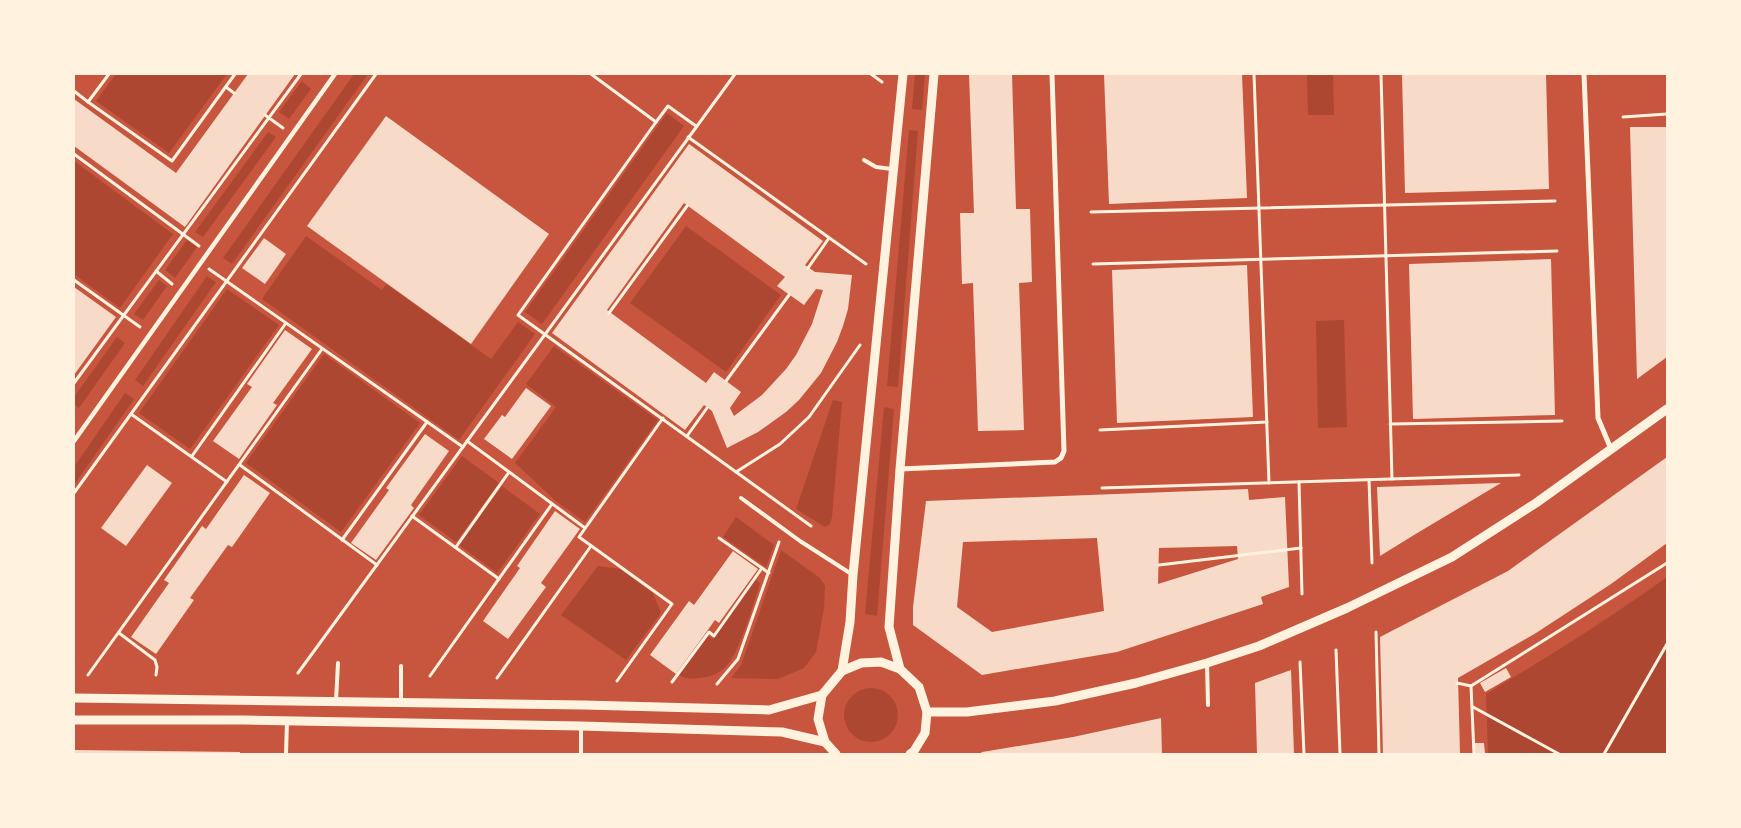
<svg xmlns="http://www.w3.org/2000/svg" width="1741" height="828" font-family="Poppins,sans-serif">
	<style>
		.green { fill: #ae4732 }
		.building { fill: #f7dbc8; fill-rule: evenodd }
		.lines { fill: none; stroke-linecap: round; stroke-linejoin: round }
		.path { stroke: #fff3e0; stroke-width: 3 }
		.service { stroke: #fff3e0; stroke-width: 4 }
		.pedestrian { stroke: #fff3e0; stroke-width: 4.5 }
		.minor { stroke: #fff3e0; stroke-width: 5 }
		.tertiary { stroke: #fff3e0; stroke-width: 9 }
	</style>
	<rect width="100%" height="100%" fill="#c8553d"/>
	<g class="green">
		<path d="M116 74H227L169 153 96 101Z"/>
		<path d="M354 74H368L232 264 223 258Z"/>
		<path d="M915 74H925L922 110 912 109Z"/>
		<path d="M1307 74H1333L1334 115H1308Z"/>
		<path d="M302 81 311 89 289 119 279 112Z"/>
		<path d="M667 113 684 126 542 324 525 312Z"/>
		<path d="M909 130 918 131 898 387 887 386Z"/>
		<path d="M268 132 276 137 203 237 195 232Z"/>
		<path d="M74 161 173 234 120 308 74 274Z"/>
		<path d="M686 226 781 295 726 372 630 303Z"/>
		<path d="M306 236 382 290 386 284 491 359 518 322 535 334 459 440 262 299Z"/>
		<path d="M187 240 197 247 175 278 165 270Z"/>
		<path d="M207 276 216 282 143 386 135 380Z"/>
		<path d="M159 280 167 286 143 320 134 314Z"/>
		<path d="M227 289 279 325 190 449 139 413Z"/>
		<path d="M1344 320 1347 427 1318 428 1316 321Z"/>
		<path d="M117 337 125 343 79 408 74 404V397Z"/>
		<path d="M554 346 658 420 585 522 557 502 515 463 556 407 526 384Z"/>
		<path d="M324 354 420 423 341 532 246 463Z"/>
		<path d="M125 393 134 399 74 485V467Z"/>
		<path d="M833 400 842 402 832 517 830 524 825 527 796 509Z"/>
		<path d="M884 407 894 409 877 616 865 614Z"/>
		<path d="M462 456 499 483 456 542 419 515Z"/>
		<path d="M502 486 540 514 497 573 459 545Z"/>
		<path d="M736 517 774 545 766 567 723 537Z"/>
		<path d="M781 550 820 578 825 586 824 608 816 652 804 668 778 679 731 678 741 665Z"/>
		<path d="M598 566 620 569 653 593 661 613 626 660 561 615Z"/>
		<path d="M1667 577V754H1488L1486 694C1548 657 1609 619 1667 577Z"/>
		<path d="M756 580 760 584C753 604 741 648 728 664 721 673 709 678 697 678 690 679 685 679 679 675L708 636 713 639Z"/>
		<circle cx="871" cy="715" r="27"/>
	</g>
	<g class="building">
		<path d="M248 74H295L185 227 74 146V99L176 173Z"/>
		<path d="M969 74H1012L1016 209H1030L1032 282 1019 283 1024 430 978 431 973 283 962 284 960 213H974Z"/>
		<path d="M1104 74H1242L1247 198 1109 204Z"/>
		<path d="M1402 74H1546L1549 189 1405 193Z"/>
		<path d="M386 116 549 234 471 344 307 226Z"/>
		<path d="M1630 127H1667V357L1637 379Z"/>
		<path d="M689 144 823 241 805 265 815 272 852 275 848 309 843 326 837 342 821 373 799 400 786 412 758 432 727 448 712 411 704 405 685 430 552 333ZM684 203 785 277 777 286 804 305 816 289 823 290 812 324 796 355 786 369 762 395 734 416 730 408 741 392 714 372 706 383 607 310Z"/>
		<path d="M264 238 286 254 265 284 242 268Z"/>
		<path d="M1551 259 1555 415 1413 419 1409 264Z"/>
		<path d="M1247 265 1253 417 1117 423 1112 270Z"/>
		<path d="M74 287 116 317 74 375Z"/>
		<path d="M285 330 312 349 273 403 277 405 239 459 213 441 252 387 247 384Z"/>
		<path d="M526 388 551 406 512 459 484 439 502 415 505 417Z"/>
		<path d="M425 434 449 451 411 505 414 508 376 560 351 543 389 490 386 488Z"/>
		<path d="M1667 457V543L1611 584 1536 633 1458 678 1460 754H1383L1380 637 1508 571Z"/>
		<path d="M147 465 172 483 126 546 101 528Z"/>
		<path d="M244 475 270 493 232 547 228 545 190 598 194 600 156 654 131 637 169 583 164 580 202 526 206 529Z"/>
		<path d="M1501 483 1414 535 1380 556 1377 487Z"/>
		<path d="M1248 489 1249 500 1285 497 1289 587 1261 597 1263 604 1117 652 982 675 913 625V607L926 501ZM1097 538 1104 611 992 632 957 607 963 542ZM1237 546 1238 559 1158 584 1159 548Z"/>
		<path d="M555 511 580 529 541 583 546 587 508 639 483 621 520 568 517 566Z"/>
		<path d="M733 551 758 569 719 623 715 620 676 674 650 655 689 601 694 605Z"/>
		<path d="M1506 668 1511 677 1485 692 1480 683Z"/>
		<path d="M1291 670 1294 754H1257L1255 683Z"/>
		<path d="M1161 718 1162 754H980L982 752 1073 737Z"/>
		<path d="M1475 743H1484L1485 754H1475Z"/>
		<path d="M74 750 240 752V754H74Z"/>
	</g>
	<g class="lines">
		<g class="path">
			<path d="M591 74 656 122 668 106 696 126"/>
			<path d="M871 74 882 82"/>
			<path d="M1254 74 1269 483"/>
			<path d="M1381 74 1392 479"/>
			<path d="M226 87 234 93"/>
			<path d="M74 91 88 102 109 74"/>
			<path d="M88 102 172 161 235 74"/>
			<path d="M265 115 283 128"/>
			<path d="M1623 117 1667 114"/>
			<path d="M656 122 518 315 811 526"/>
			<path d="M688 137 866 264"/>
			<path d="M74 154 199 246"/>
			<path d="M1091 212 1555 201"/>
			<path d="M1093 264 1557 251"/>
			<path d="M808 268 829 238"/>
			<path d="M209 269 463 447"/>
			<path d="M156 271 172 284"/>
			<path d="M74 280 140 327"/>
			<path d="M609 313 687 206"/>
			<path d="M726 381 789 295"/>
			<path d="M74 383 301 74"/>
			<path d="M131 414 227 482"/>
			<path d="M1390 424 1562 421"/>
			<path d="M1100 430 1267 422"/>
			<path d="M687 436 707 408"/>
			<path d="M467 441 585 528"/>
			<path d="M192 456 286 323"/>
			<path d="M240 465 377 565"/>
			<path d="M736 472 780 444 809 417 860 345"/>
			<path d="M1369 480 1372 563"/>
			<path d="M1299 482 1302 594"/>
			<path d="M1102 488 1519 475"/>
			<path d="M74 493 376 74"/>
			<path d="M412 516 499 579"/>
			<path d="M719 538 769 573"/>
			<path d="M342 540 427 422"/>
			<path d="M456 547 509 472"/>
			<path d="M1159 565 1301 548"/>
			<path d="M1376 632 1379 754"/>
			<path d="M119 633 155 660 157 667 156 675"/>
			<path d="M1336 650 1340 754"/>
			<path d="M1300 662 1304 754"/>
			<path d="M298 673 735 74"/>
			<path d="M88 675 322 349"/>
			<path d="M430 676 552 504"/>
			<path d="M497 678 591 546"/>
			<path d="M617 681 672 604 579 537 663 418"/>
			<path d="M672 682 709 632 714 636 762 568"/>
			<path d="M1457 683 1471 686"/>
			<path d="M717 684 738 659 779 542"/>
			<path d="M1473 707 1559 754"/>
			<path d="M1474 754 1471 686 1667 563"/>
			<path d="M1604 754 1667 644"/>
		</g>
		<g class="service">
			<path d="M864 160 876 167 892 169"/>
			<path d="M741 498 800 541 853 575"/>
			<path d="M1207 663 1208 705"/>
			<path d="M336 701 338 663"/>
			<path d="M401 703V666"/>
			<path d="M286 754 287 721"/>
			<path d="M581 754V726"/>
		</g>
		<path class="pedestrian" d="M74 441 335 74"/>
		<g class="minor">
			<path d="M1584 74 1598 418 1611 449"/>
			<path d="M900 469 1055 462 1061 458 1064 451 1052 74"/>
		</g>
		<g class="tertiary">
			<path d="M900 669 889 627 900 469 934 74"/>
			<path d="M842 671 850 622 853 575 903 74"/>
			<path d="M74 698 584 705 769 710 822 695"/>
			<path d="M927 712H967L1055 701 1136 683 1207 663 1259 646 1347 608 1452 557 1536 503 1667 409"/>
			<path d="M74 720H244L581 726 782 732 825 742"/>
			<path d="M836 754 825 742 818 719 822 695 842 671 861 663 881 662 900 669 919 687 927 712 925 733 914 751 910 754"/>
		</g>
	</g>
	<rect width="1741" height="828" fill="none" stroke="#fff3e0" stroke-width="150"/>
</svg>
